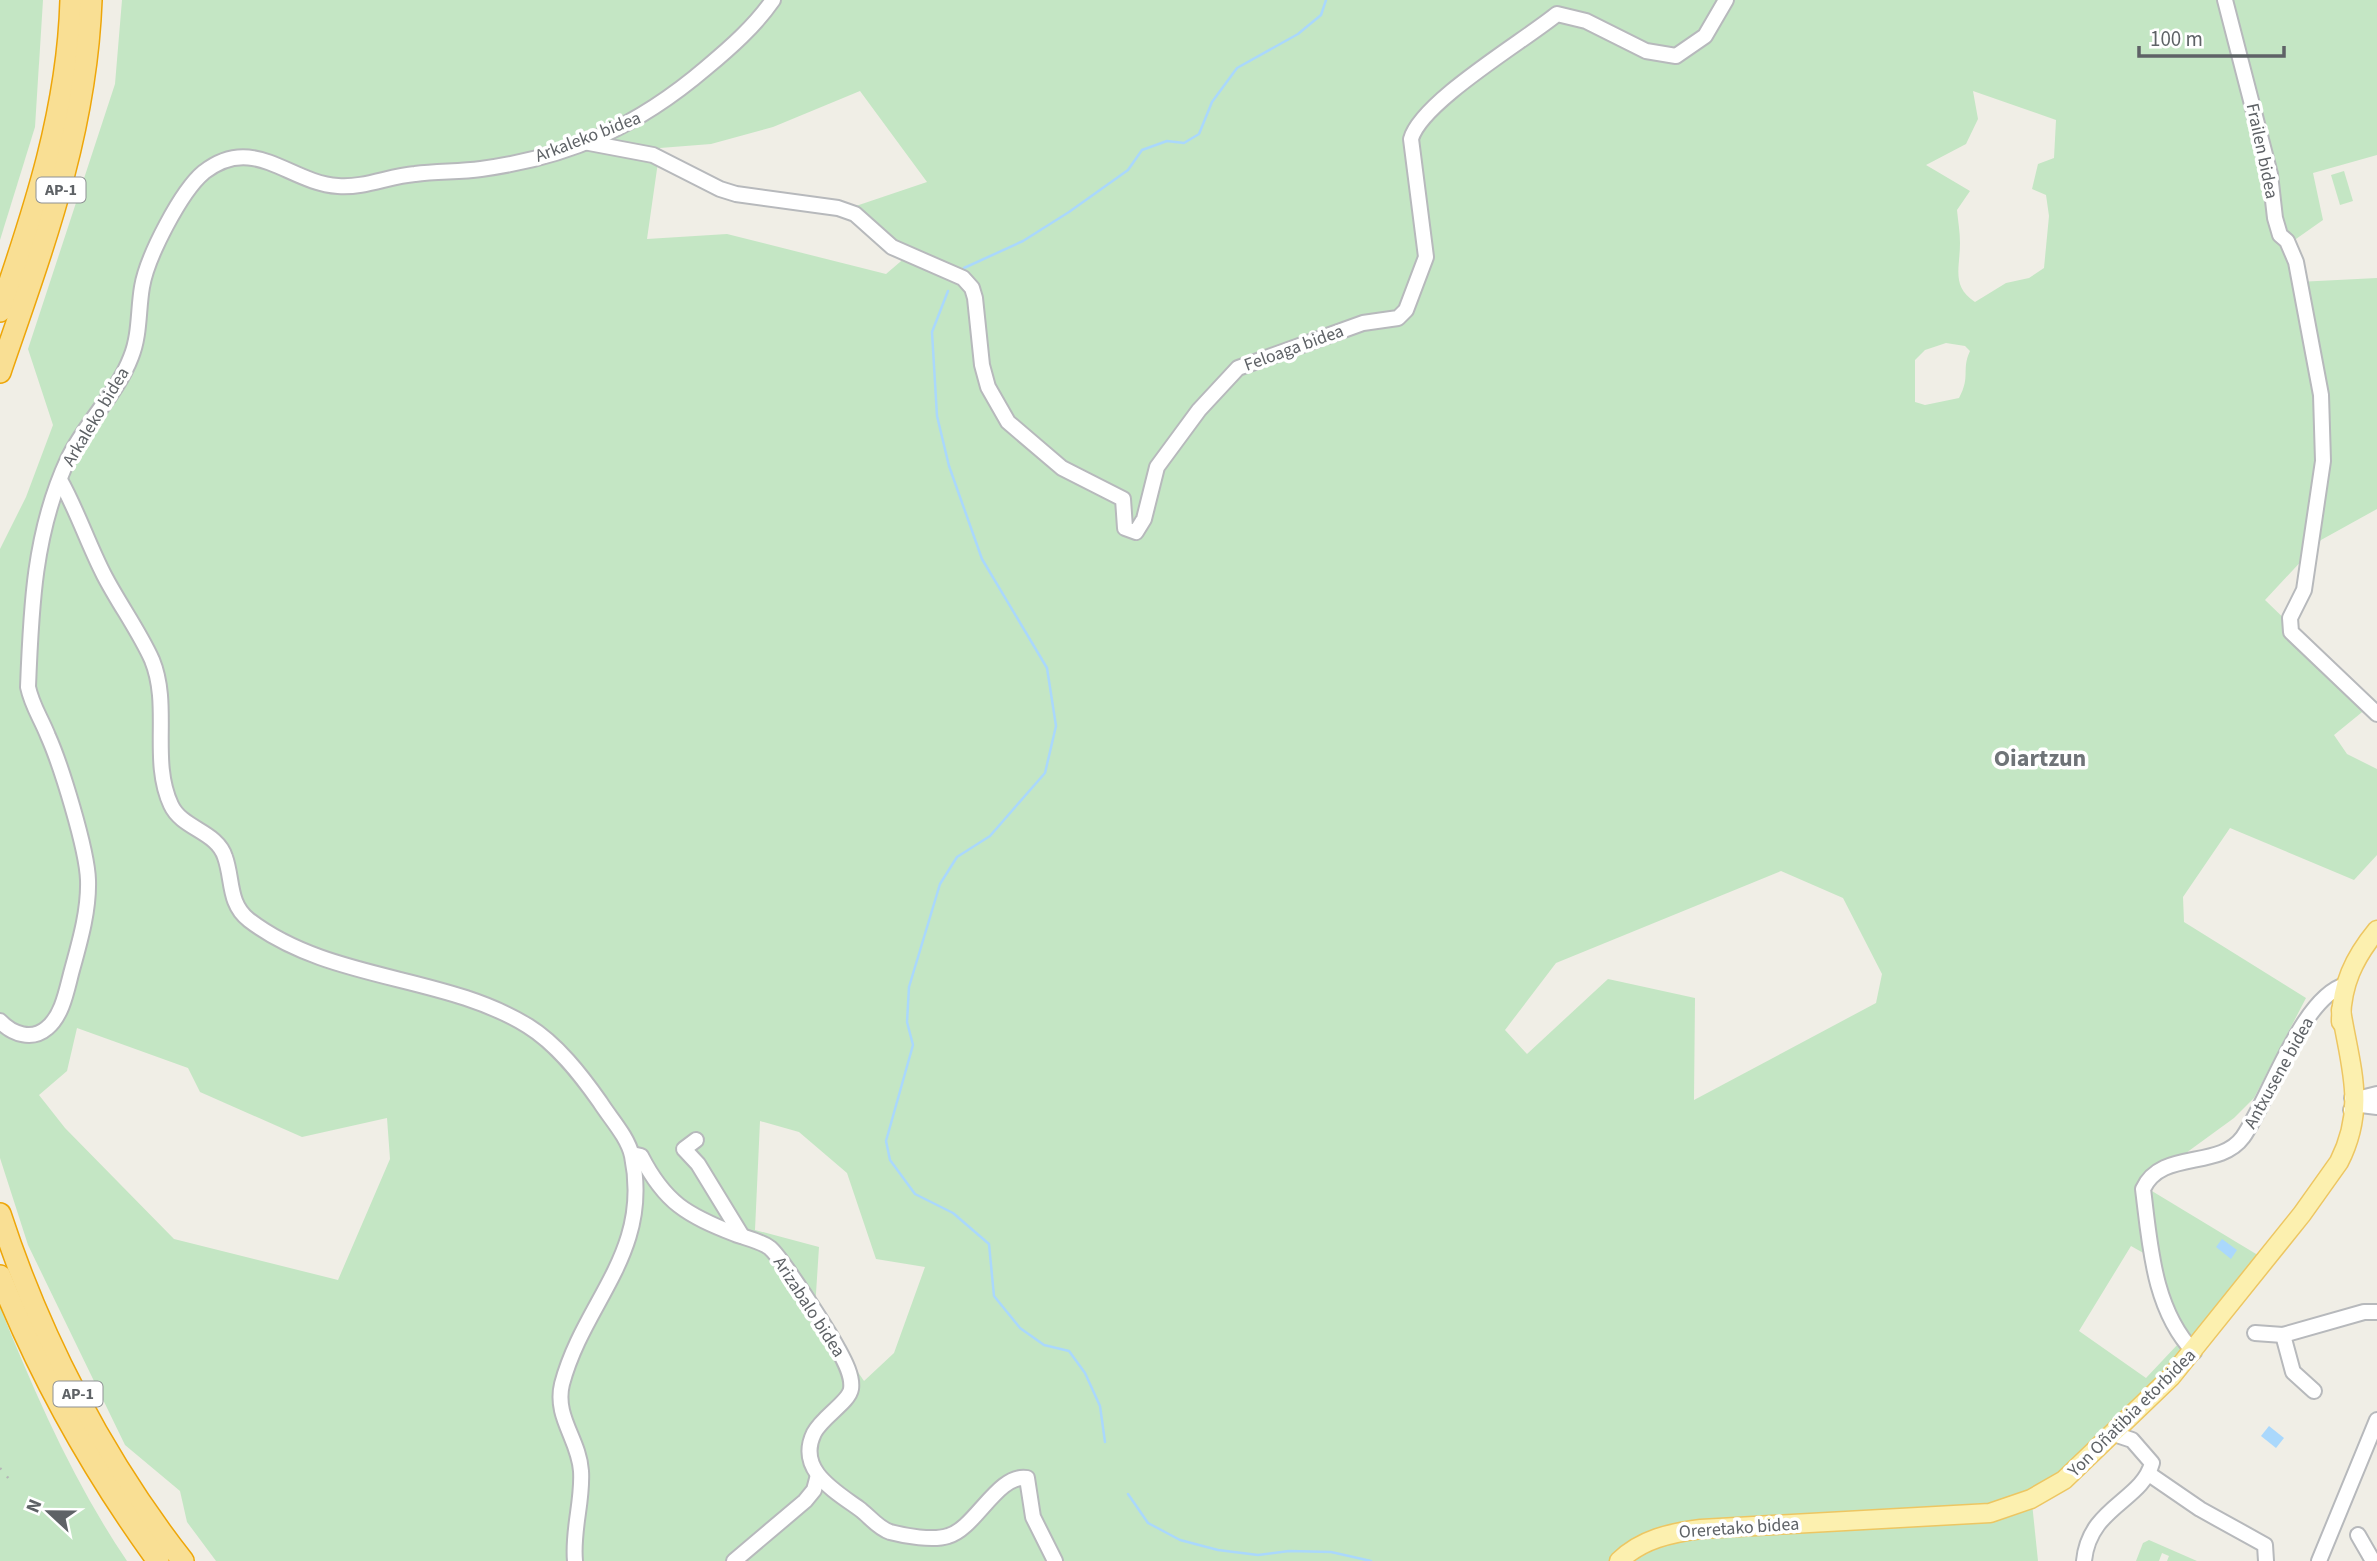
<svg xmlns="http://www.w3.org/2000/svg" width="2377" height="1561" font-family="'Source Sans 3',sans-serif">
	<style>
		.green { fill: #c4e6c4; fill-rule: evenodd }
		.water { fill: #aad8fc }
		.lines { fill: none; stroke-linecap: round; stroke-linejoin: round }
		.stream { stroke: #aad8fc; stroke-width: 2.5 }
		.minor-casing { stroke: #b7b9bc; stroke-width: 18 }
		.major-casing { stroke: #edc662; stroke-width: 21 }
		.highway-casing { stroke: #eea609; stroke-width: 24 }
		.minor { stroke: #fff; stroke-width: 14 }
		.major { stroke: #fcf0af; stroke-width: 18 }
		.highway { stroke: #f9df94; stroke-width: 21 }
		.rail { stroke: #b5b6b6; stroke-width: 2.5; stroke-dasharray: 2 9; stroke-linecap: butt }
		.labels { text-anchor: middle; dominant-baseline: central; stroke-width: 7; stroke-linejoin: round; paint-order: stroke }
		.shield { fill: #fff; stroke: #8e9194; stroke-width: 2 }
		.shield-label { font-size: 16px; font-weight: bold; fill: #5e6266 }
		.street-label { font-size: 18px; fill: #5e6266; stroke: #fff }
		.district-label { font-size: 24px; font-weight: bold; fill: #6f7478; stroke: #fff }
	</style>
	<rect width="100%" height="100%" fill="#f0eee6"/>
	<g class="green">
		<path d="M0 0H43L35 127 0 240Z"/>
		<path d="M122 0H2377V155L2313 173 2323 220 2286 246 2298 282 2377 278V509L2321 540 2265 600 2372 704 2334 735 2347 754 2377 769V855L2354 880 2230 828 2183 897 2184 922 2306 998 2254 1098 2234 1118 2142 1185 2266 1260 2194 1352 2032 1503 2038 1561H216L187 1522 180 1491 125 1445 28 1245 0 1158V549L26 497 53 425 28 349 115 84ZM860 91 927 182 847 209 907 256 886 274 727 234 647 239 660 148 711 144 773 127ZM1973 91 2056 120 2054 158 2038 164 2032 189 2046 195 2049 216 2044 268 2029 278 2006 283 1975 302C1951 286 1960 268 1960 243 1960 232 1958 221 1957 210L1970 191 1926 165 1966 144 1978 119ZM1946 343 1965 346 1970 351C1961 370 1971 376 1959 398L1925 405 1915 402V360L1925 350ZM1781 871 1843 898 1882 974 1876 1003 1694 1100 1695 998 1608 979 1527 1054 1505 1030 1556 963ZM77 1028 188 1068 200 1092 302 1137 387 1118 390 1159 338 1280 174 1239 65 1128 39 1095 67 1071ZM760 1121 799 1132 847 1173 876 1259 925 1267 894 1353 864 1381 815 1309 819 1247 755 1230ZM2131 1246 2147 1255 2179 1343 2146 1378 2079 1331Z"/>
		<path d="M2344 171 2353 201 2340 205 2331 175Z"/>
		<path d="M0 1307C35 1394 74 1483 127 1561H0Z"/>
		<path d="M2149 1540 2197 1561H2167L2169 1556 2162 1553 2159 1561H2136L2143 1543Z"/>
	</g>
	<g class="water">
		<path d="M2222 1239 2237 1250 2231 1259 2216 1247Z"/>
		<path d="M2269 1426 2284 1438 2276 1448 2261 1436Z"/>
	</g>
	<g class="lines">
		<g class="stream">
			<path d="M964 268 1023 241 1069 212 1128 170 1142 150 1167 141 1184 143 1199 134 1212 102 1237 68 1298 34 1321 15 1326 0"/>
			<path d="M948 291 932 332 937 416 949 466 982 559 1047 668 1056 726 1045 773 990 836 957 857 940 884 909 987 907 1022 913 1045 886 1141 890 1160 915 1194 953 1213 989 1244 994 1296 1020 1328 1044 1345 1069 1351 1085 1373 1100 1406 1105 1442"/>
			<path d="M1128 1494 1148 1523 1180 1540 1218 1550 1258 1555 1289 1551 1331 1552 1371 1561"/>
		</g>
		<g class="minor-casing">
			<g id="minor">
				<path d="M2225 0 2270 174 2275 218 2280 235 2287 241 2296 262 2321 395 2323 461 2304 590 2290 618 2291 632 2377 714"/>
				<path d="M584 142 653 155 720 189 736 194 838 208 855 214 892 247 963 278 972 288 975 298 982 365 988 387 1008 422 1062 468 1123 499 1125 528 1136 532 1144 519 1157 467 1199 410 1238 368 1363 323 1398 318 1406 310 1426 257 1411 139C1421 102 1524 41 1557 14L1586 21 1646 51 1676 56 1705 36 1726 0"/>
				<path d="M60 480C77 510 88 544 104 575 119 604 139 631 152 660 171 706 150 760 171 805 182 829 217 831 225 857 233 879 228 904 249 920 330 982 444 974 528 1026 557 1044 581 1075 600 1102 610 1118 628 1137 632 1156 652 1253 584 1301 562 1384 554 1417 579 1439 581 1471 583 1501 572 1530 575 1561"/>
				<path d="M0 1021C12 1034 32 1041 47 1028 63 1015 67 988 72 970 80 941 89 910 88 880 87 849 61 765 48 736 41 718 32 706 28 687 31 608 34 532 68 459 85 423 117 394 131 357 140 335 138 310 142 287 147 257 181 191 204 172 254 133 289 183 338 186 365 188 389 176 415 174 437 171 459 172 481 169 570 157 638 126 706 68 730 48 755 26 773 0"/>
				<path d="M2352 1098 2361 1105 2377 1107"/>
				<path d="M2351 1110 2361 1098 2377 1094"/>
				<path d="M696 1140 684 1149 698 1164 742 1236"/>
				<path d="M632 1154 641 1156C665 1203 687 1215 735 1234 746 1238 761 1241 770 1248 782 1258 829 1332 838 1349 844 1360 853 1376 851 1389 849 1402 822 1417 814 1433 796 1470 835 1491 861 1510 870 1517 878 1528 890 1532 905 1536 933 1541 948 1536 975 1529 998 1473 1027 1478L1033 1517 1055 1561"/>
				<path d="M2255 1333 2283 1335 2364 1312H2377"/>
				<path d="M2283 1335 2293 1372 2314 1391"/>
				<path d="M2194 1352C2153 1309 2150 1244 2143 1189 2161 1149 2219 1170 2243 1137 2269 1100 2301 998 2345 985"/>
				<path d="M2149 1474 2200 1509 2265 1545 2266 1561"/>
				<path d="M2358 1535 2373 1561"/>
				<path d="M734 1561 805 1501 814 1490 818 1475"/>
				<path d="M2084 1561C2089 1507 2142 1501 2152 1463L2132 1440 2114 1434"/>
				<path d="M2319 1561 2377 1420"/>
			</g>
		</g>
		<g class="major-casing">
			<g id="major">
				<path d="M2341 1022C2341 985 2354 958 2377 930"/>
				<path d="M1619 1561C1642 1539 1670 1533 1701 1529L1990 1513 2031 1499 2064 1480 2171 1377 2302 1214 2339 1162C2367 1107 2350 1066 2341 1010"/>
			</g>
		</g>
		<g class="highway-casing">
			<g id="highway">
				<path d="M0 311C35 209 68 109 71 0"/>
				<path d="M0 372C43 247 86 134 91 0"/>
				<path d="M0 1214C40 1337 103 1459 183 1561"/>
				<path d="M0 1276C40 1377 94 1473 158 1561"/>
			</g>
		</g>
		<use href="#minor" class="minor"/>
		<use href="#major" class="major"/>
		<use href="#highway" class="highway"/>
		<path class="rail" d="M0 1468 9 1479"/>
	</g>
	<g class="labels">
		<g class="shield">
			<rect x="36.5" y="177.5" width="49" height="25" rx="5"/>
			<rect x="53.5" y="1381.5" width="49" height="25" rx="5"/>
		</g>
		<g class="shield-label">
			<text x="61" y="190">AP-1</text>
			<text x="78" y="1394">AP-1</text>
		</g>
		<g class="street-label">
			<text transform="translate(588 137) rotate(-21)">Arkaleko bidea</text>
			<text transform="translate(2262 151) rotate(78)">Frailen bidea</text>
			<text transform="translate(1294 348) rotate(-20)">Feloaga bidea</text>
			<text transform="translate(96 417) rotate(-59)">Arkaleko bidea</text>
			<text transform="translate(2279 1073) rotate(-61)">Antxusene bidea</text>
			<text transform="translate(809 1307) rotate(57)">Arizabalo bidea</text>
			<text transform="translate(2132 1413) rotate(-45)">Yon Oñatibia etorbidea</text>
			<text transform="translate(1739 1528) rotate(-4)">Oreretako bidea</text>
		</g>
		<g class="district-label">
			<text x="2040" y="758">Oiartzun</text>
		</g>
	</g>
	<g transform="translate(49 1512) rotate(292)" stroke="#ffffff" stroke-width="5" paint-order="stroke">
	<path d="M0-5L12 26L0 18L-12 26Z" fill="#5e6266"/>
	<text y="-10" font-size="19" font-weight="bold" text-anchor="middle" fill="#5e6266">N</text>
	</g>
	<path d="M2139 46v10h145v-10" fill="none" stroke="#5e6266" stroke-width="3.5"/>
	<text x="2150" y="46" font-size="21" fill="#5e6266" stroke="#ffffff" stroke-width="5" paint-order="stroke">100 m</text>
</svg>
